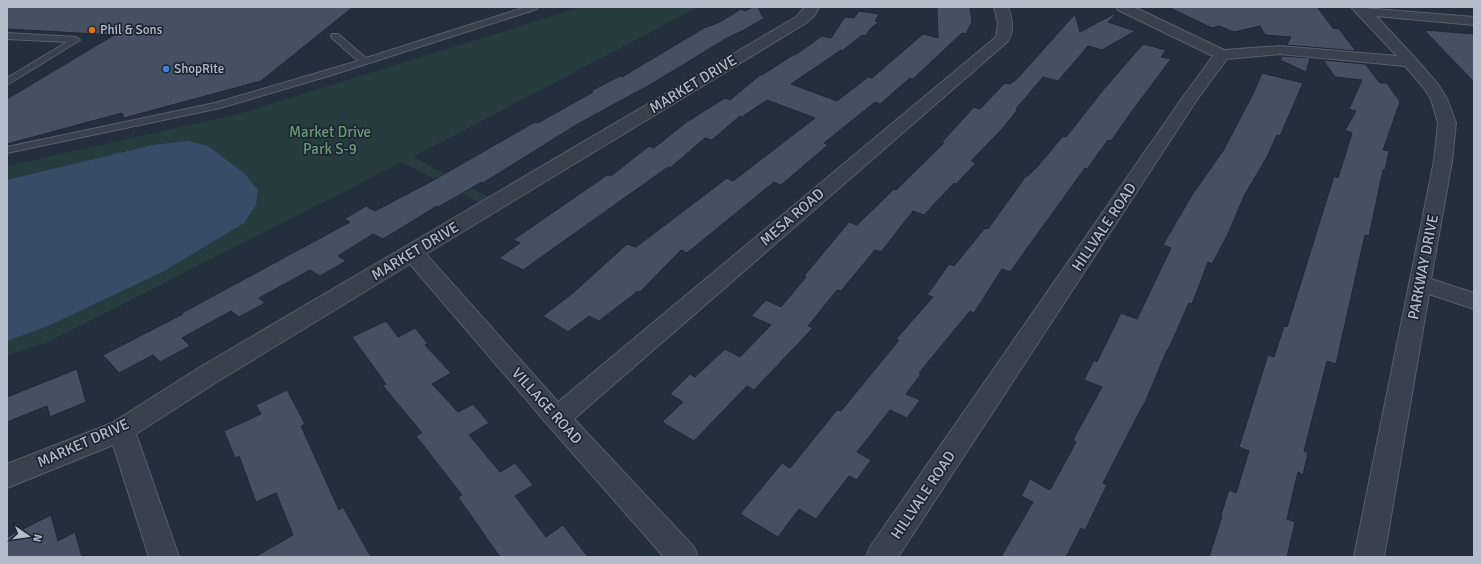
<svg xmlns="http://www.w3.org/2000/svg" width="1481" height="564" font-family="Signika,sans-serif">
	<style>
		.green { fill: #263c3f }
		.water { fill: #394c67 }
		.building { fill: #455162; stroke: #1f2835 }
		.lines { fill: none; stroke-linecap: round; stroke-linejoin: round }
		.lane-casing { stroke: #565f6c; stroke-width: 2 }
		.street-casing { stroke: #565f6c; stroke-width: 2 }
		.lane { fill: #38414e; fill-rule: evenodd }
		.street { fill: #38414e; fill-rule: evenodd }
		.food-dot { fill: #e8710a; stroke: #1d2633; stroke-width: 1.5 }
		.shop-dot { fill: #3f7fe0; stroke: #1d2633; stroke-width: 1.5 }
		.labels { text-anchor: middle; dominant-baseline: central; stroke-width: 3.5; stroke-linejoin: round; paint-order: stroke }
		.far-poi-label { font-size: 13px; fill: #b4bcc9; stroke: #1d2633; text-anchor: start }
		.street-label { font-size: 15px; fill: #b4bcc9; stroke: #1d2633 }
		.park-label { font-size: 15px; fill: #6b9a76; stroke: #1d2633 }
	</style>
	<rect width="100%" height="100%" fill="#242f3e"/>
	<path class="green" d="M582 7H698L413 157 496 201 486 206 402 162 46 343 7 355V166L239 114Z"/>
	<path class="water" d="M187 141 208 146 245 174 258 190 256 205 244 223 162 272 48 326 7 341V180L153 145Z"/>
	<g class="building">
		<path d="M7 7H353L261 81 124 118 122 113 7 144V99L114 35 7 29Z"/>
		<path d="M753 7H758L762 16 766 17 744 30 727 38 653 83 576 125 483 183 482 182 438 207 437 206 383 239 373 234 338 256 346 261 320 276 310 270 259 298 265 303 239 317 231 311 182 338 190 346 160 362 153 355 119 373 103 355 183 314 182 313 350 222 344 219 366 206 375 211 432 181 535 122 538 123 593 92 591 91 620 76 622 77 704 28 720 22 741 9 745 11Z"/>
		<path d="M937 7H970L972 22 966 34 962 33 913 79 910 78 880 104 875 102 824 143 828 145 781 185 774 182 687 253 681 250 640 292 638 291 599 321 589 316 568 332 543 316 573 293 627 244 636 247 727 178 733 181 815 118 767 100 742 117 740 116 712 140 705 138 670 168 668 167 523 270 499 258 520 243 513 240 607 175 611 176 649 146 654 148 689 120H690L725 98 730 100 760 75H762L793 55H795L822 36 831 38 845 17 854 18 859 11 879 14 875 21 879 22 870 29 866 36 862 35 842 51 841 50 791 84 837 101 868 77 872 78 923 34 938 38Z"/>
		<path d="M1168 7H1317L1333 28 1339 29 1356 51 1287 45 1291 37 1265 35 1260 26 1234 32 1219 26 1212 28Z"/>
		<path d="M1075 14 1080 32 1114 14 1115 15 1108 22 1135 31 1102 50 1088 46 1058 81 1043 77 1016 109H1018L1003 128 971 161 976 163 956 184 954 183 924 215 913 211 881 252 875 250 841 291 837 290 808 326 813 328 754 390 747 386 694 441 662 422 683 402 670 394 690 374 695 377 725 349 740 357 771 325 751 316 766 300 781 307 806 277 804 276 849 222 857 225 894 189 896 190 944 143 942 142 974 107 980 109 1005 83 1010 84 1017 79Z"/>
		<path d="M1424 30 1474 34V82Z"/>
		<path d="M1143 44 1166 50 1161 57 1171 59 1135 107 1111 141 1108 140 1087 169 1085 168 1010 272 1002 269 974 313 970 311 919 373 921 374 906 394 920 400 907 418 890 410 857 452 871 460 857 480 849 476 816 519 799 509 778 537 740 514 782 463 790 468 837 410 841 411 899 340 896 339 933 297 927 295 949 264 954 266 985 228 988 229 1026 176H1028L1038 166 1063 136 1066 137 1104 89Z"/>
		<path d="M1282 56 1310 58 1306 72 1280 60Z"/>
		<path d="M1323 60 1365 64 1380 83H1387L1400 102 1383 150 1389 151 1385 170H1383L1369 236 1365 235 1336 364 1327 361 1304 451 1308 453 1303 475 1298 472 1287 519 1295 522 1287 557H1209L1222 516 1221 515 1229 490 1236 493 1249 451 1239 447 1268 355 1274 357 1284 326 1287 327 1334 176 1338 178 1352 133 1345 130 1356 111 1349 109 1362 80 1335 77Z"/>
		<path d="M1262 73 1303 83 1280 136 1277 135 1267 157 1244 196 1228 234 1212 264 1208 262 1192 304 1189 303 1168 350H1167L1144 405H1143L1103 483 1107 485 1085 530 1081 528 1066 557H1001L1033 502 1021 496 1030 479 1050 490 1076 442 1073 440 1102 387 1084 380 1094 360 1097 362 1121 313 1137 319 1171 248 1163 245 1192 195 1223 151 1253 94Z"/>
		<path d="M386 321 398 337 415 328 428 344 425 345 451 373 432 384 458 412 473 404 489 423 469 435 500 472 515 463 533 485 515 496 546 537 563 525 588 557H500L458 497 462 495 416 436 422 433 383 386 386 384 352 337Z"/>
		<path d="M77 369 86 402 50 417 47 406 7 422V397Z"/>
		<path d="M287 390 305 424 301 426 339 510 343 507 371 557H255L293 535 276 493 256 502 239 456 235 458 224 431 261 414 256 405Z"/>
		<path d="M51 515 58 541 75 532 82 557H7V537Z"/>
	</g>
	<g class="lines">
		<g class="lane-casing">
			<g id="lane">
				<path d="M526 7H538L537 9 332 75 220 108 7 153V147L215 103 358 61 332 38 331 36 332 34H338L366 58Z"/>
				<path d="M7 33 76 37 80 40 7 85V78L67 42 7 39Z"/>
			</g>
		</g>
		<g class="street-casing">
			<g id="street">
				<path d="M805 7H819L815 15 806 23 426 254 558 402 996 37 998 23 994 7H1008C1012 19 1015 31 1007 42L574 419 694 547 698 557H664L548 425 410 264 215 383 136 434 179 557H149L113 445 7 488V464L112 423 197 369 796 17Z"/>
				<path d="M1116 7H1134L1224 50 1280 46 1397 56 1351 7 1474 17V25L1376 16 1416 59 1437 83 1447 99 1456 123 1452 161 1431 279 1474 293V309L1429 294 1384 557H1354L1434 161 1438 123 1431 99 1424 88 1405 66 1280 54 1227 59 1196 101 898 557H866L870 547 1183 97 1213 56 1118 10Z"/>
			</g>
		</g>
		<use href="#lane" class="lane"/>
		<use href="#street" class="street"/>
	</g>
	<circle class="food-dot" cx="92" cy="30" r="4"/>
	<circle class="shop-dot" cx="166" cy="69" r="4"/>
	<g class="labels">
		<g class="far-poi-label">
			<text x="100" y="30">Phil &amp; Sons</text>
			<text x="174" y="69">ShopRite</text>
		</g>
		<g class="street-label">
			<text transform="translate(693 84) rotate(-31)">MARKET DRIVE</text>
			<text transform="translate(792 217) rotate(-41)">MESA ROAD</text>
			<text transform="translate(1104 227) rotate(-56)">HILLVALE ROAD</text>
			<text transform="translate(415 251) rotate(-31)">MARKET DRIVE</text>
			<text transform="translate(1423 267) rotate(-79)">PARKWAY DRIVE</text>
			<text transform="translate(547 406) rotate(48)">VILLAGE ROAD</text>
			<text transform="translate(83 443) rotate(-24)">MARKET DRIVE</text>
			<text transform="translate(923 495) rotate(-56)">HILLVALE ROAD</text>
		</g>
		<g class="park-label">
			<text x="330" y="132">Market Drive<tspan x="330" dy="17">Park S-9</tspan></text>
		</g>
	</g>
	<rect width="1481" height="564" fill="none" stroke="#b4bcc9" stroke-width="16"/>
	<g transform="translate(28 536) rotate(103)" stroke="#1d2633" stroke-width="3" paint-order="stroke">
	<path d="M0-3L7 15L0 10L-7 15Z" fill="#b4bcc9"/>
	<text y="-6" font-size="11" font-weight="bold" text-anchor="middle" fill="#b4bcc9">N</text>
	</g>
</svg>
